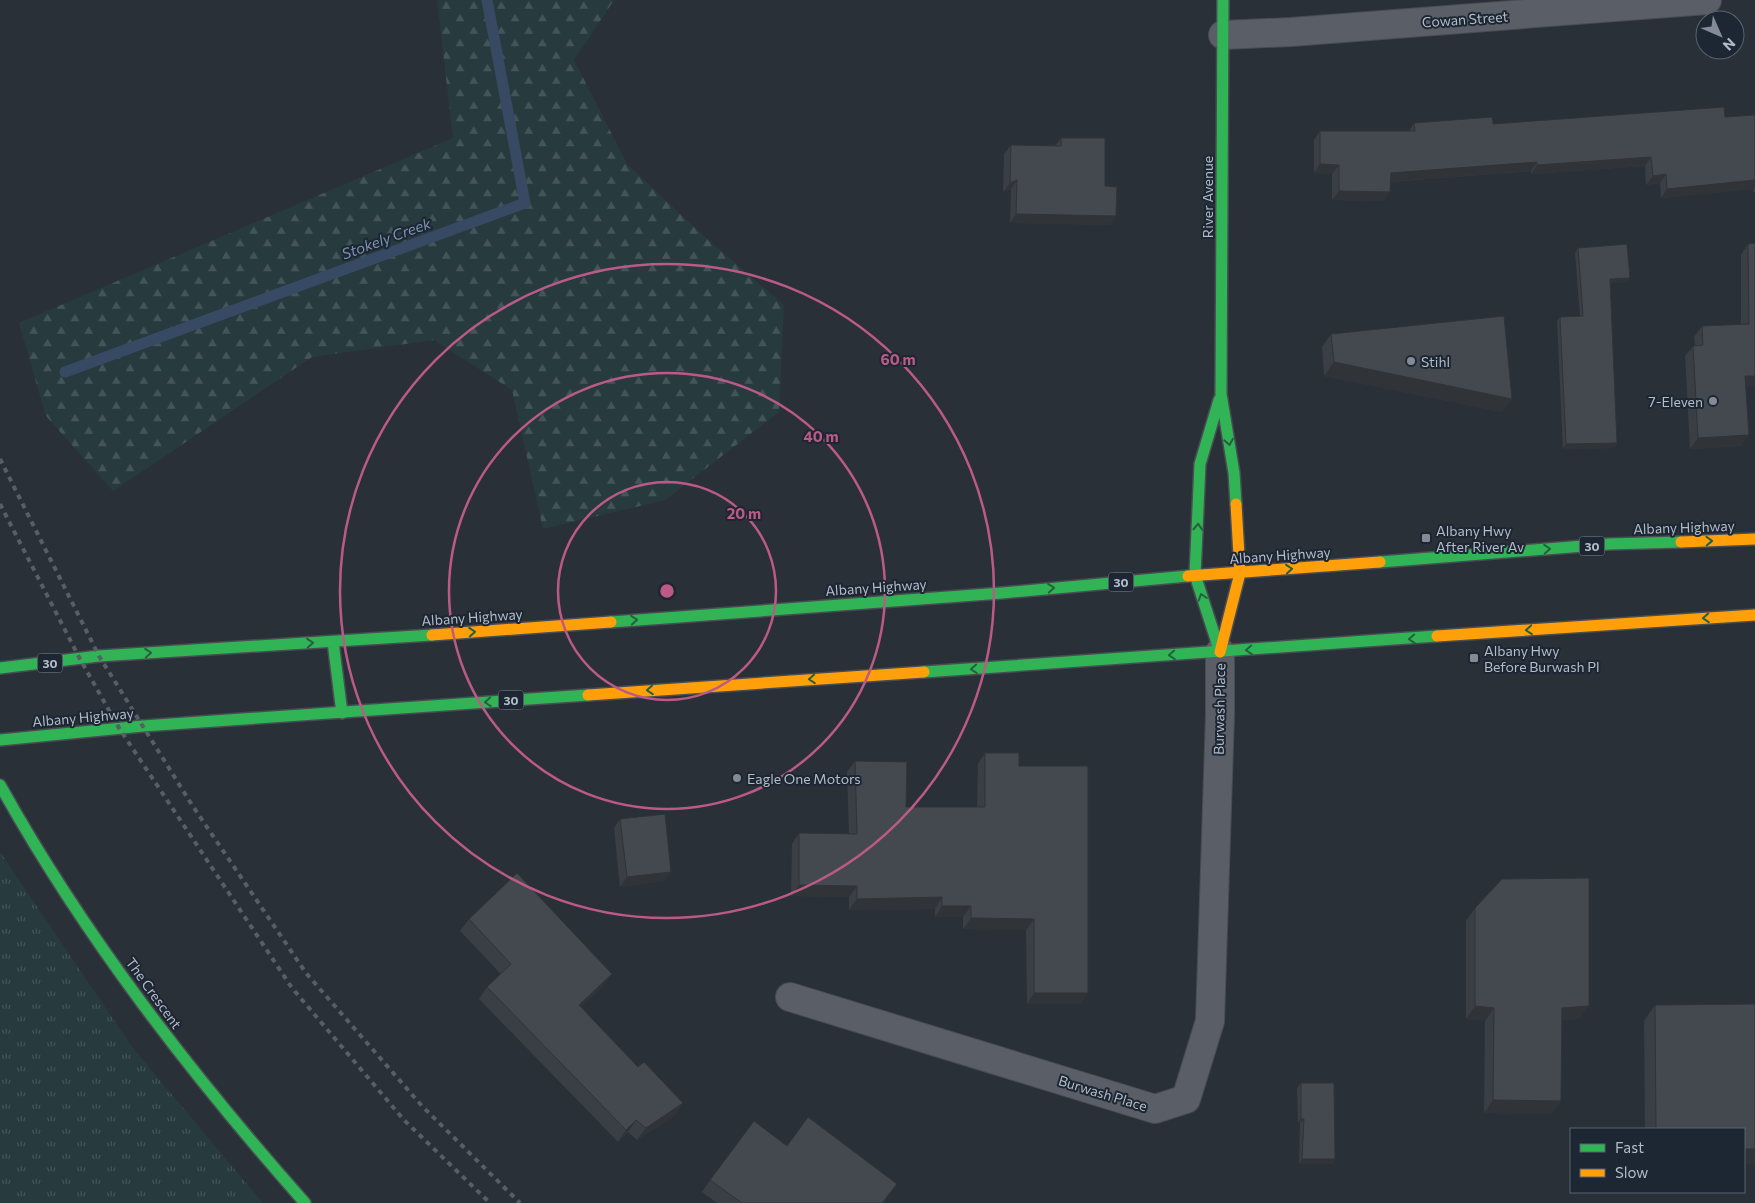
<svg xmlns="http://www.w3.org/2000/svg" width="1755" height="1203" font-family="Commissioner,sans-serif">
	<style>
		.forest { fill: url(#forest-firs) }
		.park { fill: url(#park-tufts) }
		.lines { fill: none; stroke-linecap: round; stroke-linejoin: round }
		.stream { stroke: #384963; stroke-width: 11 }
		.street-casing { stroke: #484c53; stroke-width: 30 }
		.fast-casing { stroke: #484c53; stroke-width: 14 }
		.slow-casing { stroke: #484c53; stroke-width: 14 }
		.street { stroke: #5a5e66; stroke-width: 28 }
		.fast { stroke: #30b455; stroke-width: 11 }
		.slow { stroke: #ff9f0a; stroke-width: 11 }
		.rail { stroke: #595d64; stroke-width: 4; stroke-dasharray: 5 5; stroke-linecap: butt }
		.wall { fill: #3a3f45 }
		.shaded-wall { fill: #303338 }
		.building { fill: #444950; stroke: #303338 }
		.oneway { stroke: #255f41 }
		.ring { fill: none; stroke: #bc5a87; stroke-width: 2.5 }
		.poi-dot { fill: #848b96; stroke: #1d2633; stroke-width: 2 }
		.labels { text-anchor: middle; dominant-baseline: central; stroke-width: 4; stroke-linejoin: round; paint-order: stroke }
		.shield { fill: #1d2633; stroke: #878f9c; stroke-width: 1 }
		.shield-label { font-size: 12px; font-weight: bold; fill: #b4bcc9 }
		.street-label { font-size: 14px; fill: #b4bcc9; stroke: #1d2633 }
		.poi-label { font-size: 14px; fill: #b4bcc9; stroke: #1d2633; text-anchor: start }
		.water-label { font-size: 15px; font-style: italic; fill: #7c92b1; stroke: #1d2633 }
		.centre { fill: #bc5a87; stroke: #1d2633; stroke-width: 2.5 }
		.ring-label { font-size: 15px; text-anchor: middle; font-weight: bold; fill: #bc5a87; stroke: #1d2633; stroke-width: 4; stroke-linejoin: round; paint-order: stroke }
	</style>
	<defs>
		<pattern id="forest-firs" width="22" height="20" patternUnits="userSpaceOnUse" patternTransform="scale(1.25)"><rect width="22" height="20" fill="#273a3e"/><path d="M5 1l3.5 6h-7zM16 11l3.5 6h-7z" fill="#445559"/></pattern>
		<pattern id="park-tufts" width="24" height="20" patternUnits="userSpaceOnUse" patternTransform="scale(1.25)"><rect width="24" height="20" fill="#273a3e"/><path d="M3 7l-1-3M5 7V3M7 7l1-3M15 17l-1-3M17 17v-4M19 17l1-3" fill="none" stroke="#445559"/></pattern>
	</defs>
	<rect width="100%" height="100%" fill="#2a3038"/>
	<path class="forest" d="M437 0H614L574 60 627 164 706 238 784 305 779 412 665 500 543 529 512 390 434 340 312 357 113 491 46 416 19 323 453 138Z"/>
	<path class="park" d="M0 852 132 1047 263 1203H0Z"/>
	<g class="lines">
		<path class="stream" d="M65 372 525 203 487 0"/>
		<g class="street-casing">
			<g id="street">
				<path d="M1223 35 1291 32 1707 0"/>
				<path d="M790 997 1155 1109 1186 1099 1210 1021 1220 715V652"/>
			</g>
		</g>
		<g class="fast-casing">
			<g id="fast">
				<path d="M1223 0 1221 394 1234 473 1236 504"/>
				<path d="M1219 400 1200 464 1195 575 1220 652"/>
				<path d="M1380 562 1609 544 1681 542"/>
				<path d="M611 622 1002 593 1188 576"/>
				<path d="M333 642 342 713"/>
				<path d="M0 668 99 656 432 635"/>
				<path d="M924 672 1437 636"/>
				<path d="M0 740 143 726 588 695"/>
				<path d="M0 785C84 936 191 1074 305 1203"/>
			</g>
		</g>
		<g class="slow-casing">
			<g id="slow">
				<path d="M1681 542 1755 539"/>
				<path d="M1188 576 1380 562"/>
				<path d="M432 635 611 622"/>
				<path d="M1437 636 1755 615"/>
				<path d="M1220 652 1240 573 1236 504"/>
				<path d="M588 695 924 672"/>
			</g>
		</g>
		<use href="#street" class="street"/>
		<use href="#fast" class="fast"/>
		<use href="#slow" class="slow"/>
		<g class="rail">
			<path d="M0 459 99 656 192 805 306 973 422 1106 520 1203"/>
			<path d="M0 504 80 659 119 728 292 988 404 1120 490 1203"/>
		</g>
	</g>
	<g class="wall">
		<path d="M1755 115V192H1753V189L1661 198 1660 183 1646 185 1645 166 1531 174V171L1390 182 1384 201 1332 200V174L1314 173V140L1320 131H1409L1414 123 1493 124 1725 117Z"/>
		<path d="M1061 138 1105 186 1116 216 1110 225 1010 223 1011 189 1003 192 1004 154 1011 145 1055 146Z"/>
		<path d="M1755 243 1746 387 1741 446 1690 449 1685 356 1693 346 1695 345 1694 337 1702 326 1741 324V255L1748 244Z"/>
		<path d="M1578 248 1627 282 1610 283 1617 443 1614 448 1563 449 1557 321 1560 317 1580 316 1575 253Z"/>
		<path d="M1331 334 1512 399 1502 412 1324 376 1322 347Z"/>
		<path d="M985 753 1019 766 1081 1004H1027L1026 930 963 929V917H935V909L849 910V897L791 896 792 844 799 833 849 834 847 772 855 761 906 807H977L978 764Z"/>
		<path d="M620 819 671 872 665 881 620 887 614 828Z"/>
		<path d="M1475 908 1579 1019 1562 1020 1561 1101 1552 1114 1484 1113 1485 1021 1466 1019V921Z"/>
		<path d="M469 919 603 986 581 1007 638 1067 683 1103 675 1115 637 1140 628 1132 618 1142 479 999 487 987 501 974 460 931Z"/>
		<path d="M1655 1005 1744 1129H1645L1644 1021Z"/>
		<path d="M1301 1083 1335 1159 1332 1164H1299L1300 1123H1298L1297 1088Z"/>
		<path d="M787 1146 897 1184 883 1203H717L702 1192 710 1180Z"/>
	</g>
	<g class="shaded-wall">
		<path d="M1651 157 1645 166 1531 174 1537 165Z"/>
		<path d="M1537 162 1531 171 1384 182 1391 173Z"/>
		<path d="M1320 164 1339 165 1332 174 1314 173Z"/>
		<path d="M1666 174 1660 183 1646 185 1653 176Z"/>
		<path d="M1017 180 1011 189 1003 192 1010 183Z"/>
		<path d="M1755 180V186L1753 189 1661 198 1667 189Z"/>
		<path d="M1339 191 1390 192 1384 201 1332 200Z"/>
		<path d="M1016 214 1116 216 1110 225 1010 223Z"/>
		<path d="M1630 278 1627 282 1607 284 1610 279Z"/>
		<path d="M1334 362 1512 399 1502 412 1324 376Z"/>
		<path d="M1745 376H1755V386L1738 387Z"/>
		<path d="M1749 435 1741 446 1690 449 1698 438Z"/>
		<path d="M1617 443 1614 448 1563 449 1566 444Z"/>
		<path d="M671 872 665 881 620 887 627 877Z"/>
		<path d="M799 885 857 886 849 897 791 896Z"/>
		<path d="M942 897 935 909 849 910 857 899Z"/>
		<path d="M942 906H971L963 917H935Z"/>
		<path d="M971 918 1034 919 1026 930 963 929Z"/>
		<path d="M612 974 603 986 571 1017 579 1005Z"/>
		<path d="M1034 993H1088L1081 1004H1027Z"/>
		<path d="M1475 1006 1494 1008 1485 1021 1466 1019Z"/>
		<path d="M1589 1006 1579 1019 1553 1021 1562 1008Z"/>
		<path d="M1493 1100 1561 1101 1552 1114 1484 1113Z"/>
		<path d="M683 1103 675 1115 637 1140 646 1128Z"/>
		<path d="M1301 1119H1304L1300 1123H1298Z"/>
		<path d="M636 1120 628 1132 618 1142 626 1130Z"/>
		<rect x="1744" y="1149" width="11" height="15"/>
		<path d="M1302 1159H1335L1332 1164H1299Z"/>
	</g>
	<g class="building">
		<path d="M1724 107 1725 117 1755 115V180L1667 189 1666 174 1653 176 1651 157 1537 165V162L1391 173 1390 192 1339 191V165L1320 164V131H1415L1414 123 1492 117 1493 124Z"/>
		<path d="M1061 138H1105V186L1117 187 1116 216 1016 214 1017 180 1010 183 1011 145 1061 146Z"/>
		<path d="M1755 243V376H1745L1749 435 1698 438 1693 346 1703 345 1702 326 1749 324 1748 244Z"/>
		<path d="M1627 244 1630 278 1610 279 1617 443 1566 444 1560 317 1583 316 1578 248Z"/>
		<path d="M1504 316 1512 399 1334 362 1331 334Z"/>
		<path d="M985 753H1019V766H1088V993H1034V919L971 918V906H942V897L857 899V886L799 885V833L857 834 855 761 907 762 906 807H985Z"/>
		<path d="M665 814 671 872 627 877 620 819Z"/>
		<path d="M517 873 612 974 579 1005 638 1067 644 1062 683 1103 646 1128 636 1120 626 1130 487 987 511 964 469 919Z"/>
		<path d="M1589 878V1006L1562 1008 1561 1101 1493 1100 1494 1008 1475 1006V908L1502 879Z"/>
		<path d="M1755 1004V1149H1744V1129H1656L1655 1005Z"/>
		<path d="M1301 1083H1334L1335 1159H1302L1304 1119H1301Z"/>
		<path d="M808 1117 897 1184 882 1203H742L710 1180 754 1121 787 1146Z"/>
	</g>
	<defs><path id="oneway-chevron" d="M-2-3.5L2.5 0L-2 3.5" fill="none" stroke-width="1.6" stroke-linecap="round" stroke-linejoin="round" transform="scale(1.25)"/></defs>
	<g class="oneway">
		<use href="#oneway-chevron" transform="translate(1229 442) rotate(80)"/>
		<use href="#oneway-chevron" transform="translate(1198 527) rotate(-87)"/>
		<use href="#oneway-chevron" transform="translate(1709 541) rotate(-2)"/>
		<use href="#oneway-chevron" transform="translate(1547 549) rotate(-4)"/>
		<use href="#oneway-chevron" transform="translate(1289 569) rotate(-5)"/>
		<use href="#oneway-chevron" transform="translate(1051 588) rotate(-5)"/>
		<use href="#oneway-chevron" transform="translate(1202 597) rotate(-108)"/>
		<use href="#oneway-chevron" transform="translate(1706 618) rotate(176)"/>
		<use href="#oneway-chevron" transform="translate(634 620) rotate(-4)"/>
		<use href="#oneway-chevron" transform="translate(1529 630) rotate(175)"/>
		<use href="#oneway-chevron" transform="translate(472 632) rotate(-4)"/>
		<use href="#oneway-chevron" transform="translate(1412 639) rotate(176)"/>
		<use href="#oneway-chevron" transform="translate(310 643) rotate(-4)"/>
		<use href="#oneway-chevron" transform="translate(1249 650) rotate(176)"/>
		<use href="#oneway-chevron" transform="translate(148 653) rotate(-4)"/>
		<use href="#oneway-chevron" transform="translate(1172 655) rotate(176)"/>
		<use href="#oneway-chevron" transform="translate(974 669) rotate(176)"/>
		<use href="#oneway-chevron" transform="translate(812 679) rotate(176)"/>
		<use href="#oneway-chevron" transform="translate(650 690) rotate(176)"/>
		<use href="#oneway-chevron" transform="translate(488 702) rotate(176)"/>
	</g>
	<g class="ring">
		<circle cx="667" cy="591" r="109"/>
		<circle cx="667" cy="591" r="218"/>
		<circle cx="667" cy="591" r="327"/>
	</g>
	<g class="poi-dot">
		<circle cx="1411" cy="361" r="5"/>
		<circle cx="1713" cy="401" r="5"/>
		<rect x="1421" y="533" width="10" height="10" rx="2.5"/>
		<rect x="1469" y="653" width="10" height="10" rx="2.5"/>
		<circle cx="737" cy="778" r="5"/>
	</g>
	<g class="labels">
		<g class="shield">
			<rect x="1579.5" y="536.5" width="25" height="19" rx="4"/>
			<rect x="1108.5" y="572.5" width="25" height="19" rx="4"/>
			<rect x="37.5" y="653.5" width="25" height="19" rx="4"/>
			<rect x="498.5" y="690.5" width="25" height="19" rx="4"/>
		</g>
		<g class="shield-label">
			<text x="1592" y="546">30</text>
			<text x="1121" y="582">30</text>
			<text x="50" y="663">30</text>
			<text x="511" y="700">30</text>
		</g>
		<g class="street-label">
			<text transform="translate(1465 19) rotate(-4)">Cowan Street</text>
			<text transform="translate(1207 197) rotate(-90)">River Avenue</text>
			<text transform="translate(1684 527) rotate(-2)">Albany Highway</text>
			<text transform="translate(1280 555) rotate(-4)">Albany Highway</text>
			<text transform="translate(876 587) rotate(-4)">Albany Highway</text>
			<text transform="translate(472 617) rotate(-4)">Albany Highway</text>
			<text transform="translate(1219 709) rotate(-89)">Burwash Place</text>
			<text transform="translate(83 717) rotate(-5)">Albany Highway</text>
			<text transform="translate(154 993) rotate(54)">The Crescent</text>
			<text transform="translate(1103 1093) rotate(17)">Burwash Place</text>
		</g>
		<g class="poi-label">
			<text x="1421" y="361">Stihl</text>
			<text x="1703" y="401" text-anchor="end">7-Eleven</text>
			<text x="1436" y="530">Albany Hwy<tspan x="1436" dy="16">After River Av</tspan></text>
			<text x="1484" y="650">Albany Hwy<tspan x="1484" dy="16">Before Burwash Pl</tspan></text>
			<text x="747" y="778">Eagle One Motors</text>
		</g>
		<g class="water-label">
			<text transform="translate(386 238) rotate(-20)">Stokely Creek</text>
		</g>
	</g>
	<circle cx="667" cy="591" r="8" class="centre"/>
	<g class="ring-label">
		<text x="898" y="365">60 m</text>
		<text x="821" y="442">40 m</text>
		<text x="744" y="519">20 m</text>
	</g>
	<rect x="1570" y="1128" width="175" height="65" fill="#1d2633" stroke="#59626f"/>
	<rect x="1580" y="1144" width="25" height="8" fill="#30b455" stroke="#59626f"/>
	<text x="1615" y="1153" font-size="15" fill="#b4bcc9">Fast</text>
	<rect x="1580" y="1169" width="25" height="8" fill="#ff9f0a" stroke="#59626f"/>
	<text x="1615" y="1178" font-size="15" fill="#b4bcc9">Slow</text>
	<g transform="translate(1720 35) rotate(135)"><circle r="24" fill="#1d2633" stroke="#59626f"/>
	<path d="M0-4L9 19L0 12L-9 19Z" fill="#848b96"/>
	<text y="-8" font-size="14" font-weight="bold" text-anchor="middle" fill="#b4bcc9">N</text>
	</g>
</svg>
